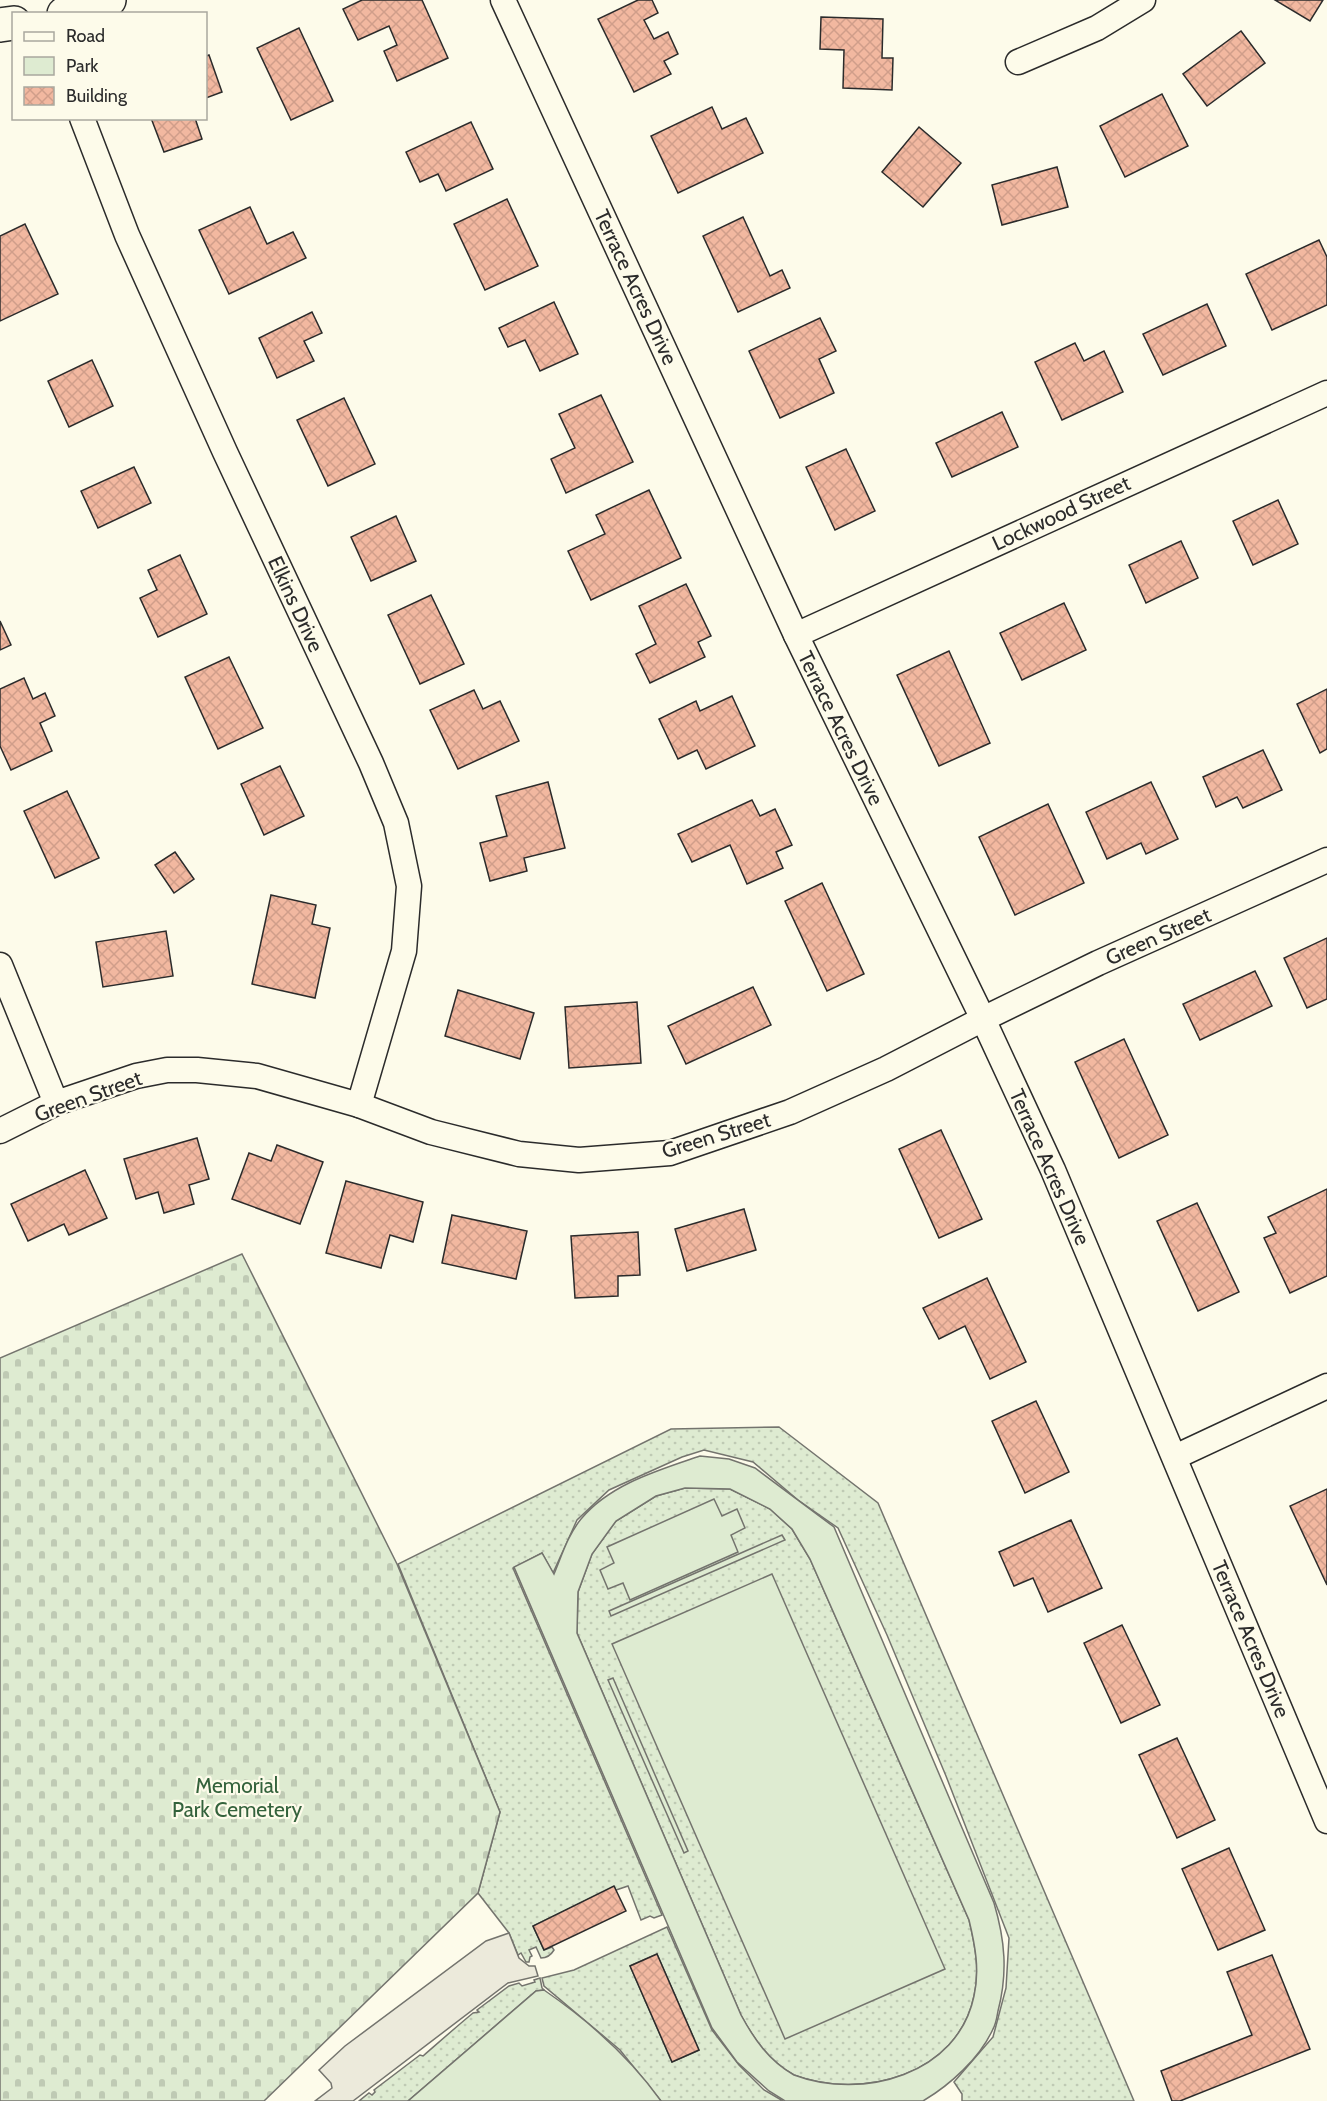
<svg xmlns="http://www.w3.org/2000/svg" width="1327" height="2101" font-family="Cabin,sans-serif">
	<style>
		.grass { fill: url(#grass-dots); stroke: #74746e; stroke-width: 1.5; fill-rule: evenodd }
		.cemetery { fill: url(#cemetery-stones); stroke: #74746e; stroke-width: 1.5 }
		.park { fill: #deebd1; stroke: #74746e; stroke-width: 1.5; fill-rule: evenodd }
		.parking { fill: #eceadb; stroke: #74746e; stroke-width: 1.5 }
		.building { fill: url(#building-cross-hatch); stroke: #2b2b2b; stroke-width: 1.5 }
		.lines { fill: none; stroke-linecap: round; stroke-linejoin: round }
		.street-casing { stroke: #2b2b2b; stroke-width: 27 }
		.secondary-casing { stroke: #2b2b2b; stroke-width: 36 }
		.street { stroke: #fdfbea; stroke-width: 24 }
		.secondary { stroke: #fdfbea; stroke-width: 33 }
		.labels { text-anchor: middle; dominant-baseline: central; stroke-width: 4.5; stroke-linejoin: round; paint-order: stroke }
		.street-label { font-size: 21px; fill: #2b2b2b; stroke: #fdfbea }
		.park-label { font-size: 21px; fill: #34623c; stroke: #fdfbea }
	</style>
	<defs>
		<pattern id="grass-dots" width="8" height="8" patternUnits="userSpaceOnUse" patternTransform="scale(1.5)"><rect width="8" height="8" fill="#deebd1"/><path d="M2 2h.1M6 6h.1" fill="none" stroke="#bfcab4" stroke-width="1.8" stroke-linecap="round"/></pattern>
		<pattern id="cemetery-stones" width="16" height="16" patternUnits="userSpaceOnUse" patternTransform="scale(1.5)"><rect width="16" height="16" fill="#deebd1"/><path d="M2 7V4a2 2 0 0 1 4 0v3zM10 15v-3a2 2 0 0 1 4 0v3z" fill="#bfcab4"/></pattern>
		<pattern id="building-cross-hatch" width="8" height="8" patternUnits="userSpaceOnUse" patternTransform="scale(1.5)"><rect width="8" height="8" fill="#f2b8a0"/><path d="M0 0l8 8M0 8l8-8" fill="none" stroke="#d09e8a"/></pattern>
	</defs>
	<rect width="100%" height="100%" fill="#fdfbea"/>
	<g class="grass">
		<path d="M779 1427 878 1503 1134 2101H962V2094L954 2082 993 2037 1006 1988 1009 1938 946 1776 887 1635 838 1528 798 1500 753 1462 704 1450 682 1457 609 1490 577 1520 553 1573 542 1553 513 1568 662 1915 654 1918 650 1916 641 1920 628 1886 616 1890 614 1887 533 1926 544 1950 552 1947 554 1950C551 1955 547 1958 541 1958L536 1947 529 1950 532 1956 530 1957 529 1962H526L521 1953 518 1955 509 1933 478 1893 500 1812 398 1564 671 1429Z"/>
		<path d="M685 1488 730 1489 770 1509 792 1529 810 1559 969 1920C975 1945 980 1970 974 1996 958 2074 863 2101 794 2075 769 2061 754 2039 741 2015L577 1633 578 1592 592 1554 616 1521 656 1496Z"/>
		<path d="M667 1927 712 2030 739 2065 764 2090 783 2101H661L620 2050 544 1986 542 1978 574 1970ZM657 1954 699 2050 672 2062 630 1966Z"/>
		<path d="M540 1978 542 1988 544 1990 536 1991 408 2101H359L369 2093 372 2095 375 2092 374 2090 420 2055 423 2056C438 2043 456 2027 473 2013L479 2012 477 2010 509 1986 519 1983 522 1986 535 1982 534 1980Z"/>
	</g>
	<path class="cemetery" d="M242 1254 397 1564 500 1812 478 1893 264 2101H0V1358Z"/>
	<g class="park">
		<path d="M700 1456 729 1459 755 1468 834 1527 994 1903C1005 1940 1008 1973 998 2011 997 2017 996 2024 993 2029 980 2058 950 2085 923 2101H785L769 2091 737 2062 712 2028 514 1567 542 1553 554 1574C562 1555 568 1535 581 1519 610 1484 659 1470 700 1456ZM685 1488 730 1489 770 1509 792 1529 810 1559 969 1920C975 1945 980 1970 974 1996 958 2074 863 2101 794 2075 769 2061 754 2039 741 2015L577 1633 578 1592 592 1554 616 1521 656 1496Z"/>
		<path d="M714 1499 722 1516 737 1509 745 1528 731 1535 738 1552 630 1600 623 1583 608 1589 600 1570 614 1563 607 1547Z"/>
		<path d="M782 1535 785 1540 611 1616 609 1611Z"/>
		<path d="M772 1574 945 1969 785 2039 612 1644Z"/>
		<path d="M613 1678 688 1851 684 1853 608 1680Z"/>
		<path d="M544 1990C589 2021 629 2056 661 2101H408L536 1991Z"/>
	</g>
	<path class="parking" d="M509 1933 519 1958 529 1966H535L538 1976 508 1983 353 2101H315L332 2088 331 2083 319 2070 345 2046 486 1941Z"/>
	<g class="building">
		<path d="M362 0H422L448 58 397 81 384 51 397 45 389 26 358 40 343 9Z"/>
		<path d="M638 0H652L658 13 644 20 654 39 668 32 678 54 664 61 671 74 634 92 598 19Z"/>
		<path d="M1275 0H1323L1310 21Z"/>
		<path d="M821 17 883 19 882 58H893L892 90 843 88 844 50 820 49Z"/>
		<path d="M299 28 333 101 291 120 257 48Z"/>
		<path d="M1241 31 1265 63 1207 106 1183 74Z"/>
		<path d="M209 55 222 92 206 98V56Z"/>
		<path d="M1162 94 1188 146 1125 177 1100 126Z"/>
		<path d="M712 107 722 129 746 118 763 153 678 193 651 136Z"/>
		<path d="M151 118H195L202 139 164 152Z"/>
		<path d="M471 122 493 169 446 191 438 174 420 182 406 152Z"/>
		<path d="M919 127 961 163 923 207 882 172Z"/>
		<path d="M1057 167 1068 207 1002 225 992 185Z"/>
		<path d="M507 199 538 266 485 290 454 224Z"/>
		<path d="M250 207 267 244 293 232 306 258 229 294 199 230Z"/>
		<path d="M743 217 770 276 782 270 790 288 738 312 703 236Z"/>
		<path d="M25 224 58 294 0 321V236Z"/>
		<path d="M1319 240 1327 257V305L1272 330 1246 274Z"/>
		<path d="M554 302 578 354 540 371 525 340 508 347 499 328Z"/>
		<path d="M1207 304 1226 346 1163 375 1143 334Z"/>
		<path d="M312 312 322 333 304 341 314 361 277 378 259 338Z"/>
		<path d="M820 318 836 351 819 359 834 393 780 418 749 351Z"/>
		<path d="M1075 343 1084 361 1104 351 1123 392 1062 420 1035 362Z"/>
		<path d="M92 360 113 406 69 427 48 381Z"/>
		<path d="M601 395 633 462 566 493 551 459 575 448 559 414Z"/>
		<path d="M344 398 375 464 328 486 297 420Z"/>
		<path d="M1002 412 1018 447 952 477 936 443Z"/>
		<path d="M846 449 875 511 835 530 806 467Z"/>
		<path d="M134 467 151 503 98 528 81 491Z"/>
		<path d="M649 490 681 558 591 600 568 551 605 534 596 515Z"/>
		<path d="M1278 500 1298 544 1253 565 1233 521Z"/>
		<path d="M396 516 416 561 371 581 351 537Z"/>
		<path d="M1181 541 1198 578 1146 603 1129 565Z"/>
		<path d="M180 555 207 614 158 637 140 598 157 590 148 570Z"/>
		<path d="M686 584 711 636 698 642 705 657 650 683 636 654 656 644 639 606Z"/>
		<path d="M431 595 464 664 420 684 388 615Z"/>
		<path d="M1064 603 1086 650 1022 680 1000 633Z"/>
		<path d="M0 621 11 645 0 650Z"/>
		<path d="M949 651 990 743 939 766 897 675Z"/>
		<path d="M229 657 263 728 218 749 185 677Z"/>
		<path d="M24 678 33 699 45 693 55 716 40 723 52 751 11 770 0 746V689Z"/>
		<path d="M1327 689V749L1320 753 1297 704Z"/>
		<path d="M474 690 483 709 500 701 519 741 458 769 430 710Z"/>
		<path d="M732 696 755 746 706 769 697 750 678 759 659 719 696 701 700 711Z"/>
		<path d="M1263 750 1282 790 1243 808 1237 797 1216 807 1203 777Z"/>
		<path d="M280 766 304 816 264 835 241 784Z"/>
		<path d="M548 782 565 848 524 858 527 871 490 881 480 843 507 836 496 796Z"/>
		<path d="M1151 782 1178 839 1146 854 1141 843 1107 859 1086 812Z"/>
		<path d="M67 791 99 858 55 878 24 811Z"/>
		<path d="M752 800 760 816 775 809 792 845 776 852 783 868 747 884 730 845 692 862 678 834Z"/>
		<path d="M1048 804 1084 883 1015 915 979 837Z"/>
		<path d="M175 852 194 879 174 893 155 865Z"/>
		<path d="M822 883 864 974 827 991 785 901Z"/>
		<path d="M271 895 316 905 312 924 330 928 315 998 252 984Z"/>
		<path d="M166 931 173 976 103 987 96 942Z"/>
		<path d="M1327 938V999L1307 1008 1284 958Z"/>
		<path d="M1255 971 1272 1006 1200 1040 1183 1004Z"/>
		<path d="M753 987 771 1025 686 1064 668 1026Z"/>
		<path d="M458 990 534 1013 520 1059 445 1036Z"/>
		<path d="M637 1002 641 1063 569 1068 565 1007Z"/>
		<path d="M1124 1039 1168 1135 1119 1158 1075 1062Z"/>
		<path d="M941 1130 982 1219 939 1238 899 1149Z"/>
		<path d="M197 1138 209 1179 189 1185 194 1204 164 1213 158 1192 136 1199 124 1159Z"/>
		<path d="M277 1145 323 1162 300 1224 232 1199 249 1153 271 1161Z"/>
		<path d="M85 1170 107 1218 69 1235 64 1224 28 1241 11 1204Z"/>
		<path d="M346 1181 423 1202 413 1242 390 1235 381 1268 326 1253Z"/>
		<path d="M1327 1189V1276L1290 1293 1264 1238 1276 1233 1268 1217Z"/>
		<path d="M1197 1203 1239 1292 1198 1311 1157 1221Z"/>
		<path d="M744 1209 756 1250 687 1271 675 1229Z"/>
		<path d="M452 1215 527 1231 516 1279 442 1263Z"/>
		<path d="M638 1232 640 1275 618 1276V1296L575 1298 571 1236Z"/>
		<path d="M987 1278 1026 1362 990 1379 965 1326 939 1339 923 1308Z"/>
		<path d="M1036 1401 1069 1472 1025 1493 992 1421Z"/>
		<path d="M1327 1489V1585L1290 1506Z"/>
		<path d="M1071 1520 1102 1588 1048 1612 1033 1578 1014 1586 999 1552Z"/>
		<path d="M1122 1625 1160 1705 1121 1723 1084 1643Z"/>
		<path d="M1177 1738 1215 1820 1177 1838 1139 1755Z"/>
		<path d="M1229 1848 1265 1930 1218 1950 1182 1869Z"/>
		<path d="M614 1886 626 1911 544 1950 533 1926Z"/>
		<path d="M657 1954 699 2050 672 2062 630 1966Z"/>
		<path d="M1272 1955 1310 2049 1180 2101H1172L1161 2071 1252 2035 1227 1972Z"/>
	</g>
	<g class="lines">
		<g class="street-casing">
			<g id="street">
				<path d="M503 0 796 635 983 1019 1053 1170 1327 1821"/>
				<path d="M1018 62 1097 28 1143 0"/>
				<path d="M82 118 127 235 225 452 371 763 396 823 409 886 404 951 359 1105"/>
				<path d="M796 635 1327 393"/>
				<path d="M0 965 56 1103"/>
				<path d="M0 1131 56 1103 136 1076 167 1070H197L257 1076 359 1105 431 1132 519 1154 579 1160 670 1153 790 1112 886 1069 983 1019 1098 963 1327 860"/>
				<path d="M1175 1457 1327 1386"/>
			</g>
		</g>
		<g class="secondary-casing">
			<g id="secondary">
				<path d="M64 14 109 0"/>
				<path d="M0 25 14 23"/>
			</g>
		</g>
		<use href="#street" class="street"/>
		<use href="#secondary" class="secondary"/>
	</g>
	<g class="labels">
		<g class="street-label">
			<text transform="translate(636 287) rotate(65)">Terrace Acres Drive</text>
			<text transform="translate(1061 513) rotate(-25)">Lockwood Street</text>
			<text transform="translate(296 604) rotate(65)">Elkins Drive</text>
			<text transform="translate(841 728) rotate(64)">Terrace Acres Drive</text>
			<text transform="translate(1158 936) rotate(-24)">Green Street</text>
			<text transform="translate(88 1096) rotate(-20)">Green Street</text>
			<text transform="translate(716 1135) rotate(-17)">Green Street</text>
			<text transform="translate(1050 1167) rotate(66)">Terrace Acres Drive</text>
			<text transform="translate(1251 1639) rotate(67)">Terrace Acres Drive</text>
		</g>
		<g class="park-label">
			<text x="237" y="1785">Memorial<tspan x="237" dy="24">Park Cemetery</tspan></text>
		</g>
	</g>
	<rect x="12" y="12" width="195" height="108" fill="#fdfbea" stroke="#a9a89e" stroke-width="1.5"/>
	<rect x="24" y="32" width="30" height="9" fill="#fdfbea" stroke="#a9a89e" stroke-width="1.5"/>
	<text x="66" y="42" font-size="18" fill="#2b2b2b">Road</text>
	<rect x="24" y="57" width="30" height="18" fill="#deebd1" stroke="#a9a89e" stroke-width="1.5"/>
	<text x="66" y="72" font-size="18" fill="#2b2b2b">Park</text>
	<rect x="24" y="87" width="30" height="18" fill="url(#building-cross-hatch)" stroke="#a9a89e" stroke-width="1.5"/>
	<text x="66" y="102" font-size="18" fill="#2b2b2b">Building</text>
</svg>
